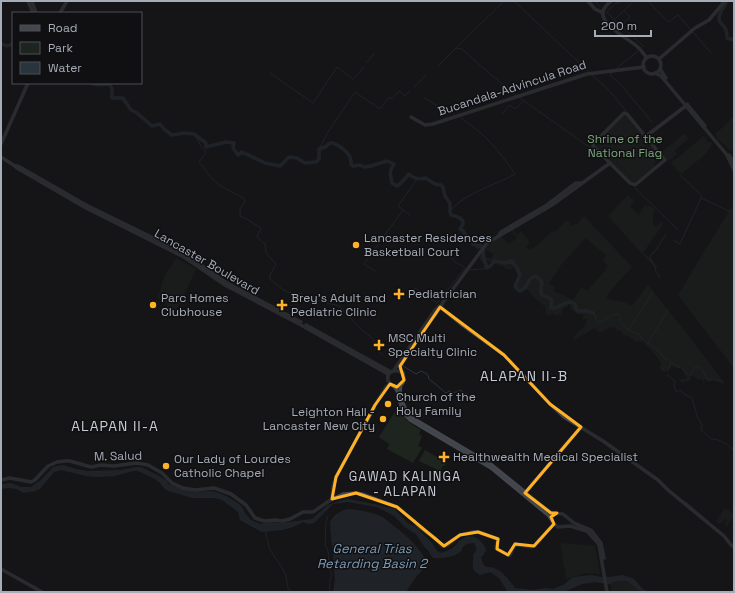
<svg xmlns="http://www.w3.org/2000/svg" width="735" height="593" font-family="'Space Grotesk',sans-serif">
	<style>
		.green { fill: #1d251e; fill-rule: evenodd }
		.water { fill: #2a343c }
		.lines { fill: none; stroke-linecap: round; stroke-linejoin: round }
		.stream { stroke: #2a343c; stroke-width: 1 }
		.river { stroke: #2a343c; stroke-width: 3.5 }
		.secondary { stroke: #44464d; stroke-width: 3.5 }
		.marked { fill: none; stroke: #ffb225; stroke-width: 3; stroke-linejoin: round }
		.poi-dot { fill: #ffb225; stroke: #101012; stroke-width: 1.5 }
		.labels { text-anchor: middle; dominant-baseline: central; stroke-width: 3; stroke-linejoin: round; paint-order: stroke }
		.street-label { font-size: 12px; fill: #a6acb8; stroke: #101012 }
		.park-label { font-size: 12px; fill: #7ca57d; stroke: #101012 }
		.poi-label { font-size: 12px; fill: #a6acb8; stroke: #101012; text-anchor: start }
		.neighbourhood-label { font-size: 13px; letter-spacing: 1px; fill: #c7cbd4; stroke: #101012 }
		.water-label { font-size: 13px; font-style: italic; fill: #7a9bb6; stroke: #101012 }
		.quarter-label { font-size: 14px; letter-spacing: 1px; fill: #c7cbd4; stroke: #101012 }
	</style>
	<rect width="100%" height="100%" fill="#151517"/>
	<g class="green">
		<path d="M625 114 661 158 654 164V167L635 183H633L609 159 595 146 596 143Z"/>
		<path d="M734 116V147L731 151 720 141H718L715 133 721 129Z"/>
		<path d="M683 134 687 136 688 139 675 150 677 154 668 161 661 152 677 140Z"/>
		<path d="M704 136 708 142H712C712 153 689 166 681 174L671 163Z"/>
		<path d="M628 195 634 201 630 206 638 215 642 211 641 210 646 205 648 207 649 205 655 210 653 214V224L656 227 661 222 663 224 643 253C649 257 654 262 656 269L608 216Z"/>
		<path d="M734 205V368L678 295 729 211Z"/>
		<path d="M584 216 632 267C624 276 610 289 606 299L624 302 632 306 648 285 688 335 725 384H722L716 380H712L711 381 709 382 704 379 705 383H703L702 379 698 380 693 376H691V380L682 383 678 379H685L687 377 685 375 681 368H676L673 366 669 369 668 372 661 371 660 366 662 364C659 361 657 356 654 353 650 348 646 347 644 341L635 342 634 339H631L630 337 626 335H623L620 330 618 331C610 322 607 332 600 332 597 331 596 327 592 329 590 330 588 332 586 333 581 336 580 336 575 340L573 337 586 324 587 319 586 318 584 320 582 318 584 316 582 314H578L571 309 569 304 567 307H565L560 315 558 314 556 316 553 313 549 316 545 312 546 310 544 306 533 297 527 289 520 293 513 288 519 276 515 272V269L513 268 512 269H508L507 270C502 264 501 266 495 264 492 263 488 261 485 260L483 263 479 259C481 255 480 252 483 248L485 252 483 255 490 259 494 254 484 249 488 244 500 236 509 244 517 238 511 230 513 229 517 235 521 231 529 241V244L526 247 528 250C538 247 545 237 552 231L554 232 567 220 572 226 578 223ZM585 238 606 255 603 260 608 265 604 272 587 291 581 287 573 300 561 294 555 292 554 291 555 288 549 283 561 265Z"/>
		<path d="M176 258 196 269 174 315 168 317 161 316 165 310 167 303 158 298 164 277Z"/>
		<path d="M399 405C402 419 409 423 421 430L419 434 422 436 418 446 422 448 413 463 387 449 389 444 379 437Z"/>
		<path d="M425 450 448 463 442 467 440 475 436 473V469L419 461Z"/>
		<path d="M725 508 734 514V519L733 518 727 526 725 524 727 521 725 519 720 524 716 521Z"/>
		<path d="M560 543 595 546 600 574 586 573 566 579Z"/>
		<path d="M617 581 628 582 641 592 612 591 610 584Z"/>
	</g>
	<g class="water">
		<path d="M63 465 76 469 87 471 122 470 135 467H141L161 477 166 480 169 484 180 488 194 492 212 491 219 493 228 497 239 504 242 507 245 513 251 520 260 524 270 522 281 523 312 519 328 505 342 500 348 499 379 505 385 507 392 508 395 509 400 515 409 524 414 526 422 533 432 543 437 551 441 553C446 551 451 550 455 546 457 545 457 543 459 541 470 531 482 538 486 550L483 556 481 557 483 564 486 567C500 566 508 579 515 588L533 590 546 588 553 589 565 584 570 579 574 577 591 575 601 577H610L623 575 634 579 643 589 648 592H641L628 582 625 581H617L610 584 601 583 595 582 582 584 564 592H508L499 578 490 572 480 575C468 568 475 564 473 555L476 551V547L474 543C469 543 465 544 462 548 462 549 462 551 461 551 456 557 439 559 433 558L429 552 423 539 405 527 394 516 377 507 348 502 333 504 314 523 309 524 303 522 293 527 283 530 262 532 258 530 240 520 238 512 222 500 215 498H192L168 491 164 488 160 483 155 479 138 471H133L115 476 99 477 86 476 61 470 54 472 40 489 35 491 24 493 16 489 9 488 1 489V484L11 483 21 487H31L41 480 53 467Z"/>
		<path d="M348 509C356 509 375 513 382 517 386 519 390 523 394 526 408 537 422 549 428 566 418 572 412 583 406 592H333L335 579 330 523C333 515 340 511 348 509Z"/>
	</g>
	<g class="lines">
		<g class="stream">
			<path d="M514 1 589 72"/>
			<path d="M595 1 600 7"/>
			<path d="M648 1 668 22 678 15 691 30"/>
			<path d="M606 12 641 44 643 46V47"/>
			<path d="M607 12 617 2 618 4 621 1"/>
			<path d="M615 19 634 1"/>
			<path d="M621 26 630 17 625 11"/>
			<path d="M693 32 711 53"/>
			<path d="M456 48 458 49 461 48 490 74 517 96"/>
			<path d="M367 62 374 54"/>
			<path d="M439 65 456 48 504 1"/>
			<path d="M617 68 638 51"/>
			<path d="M270 73 313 103 337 67 353 79 364 67"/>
			<path d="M612 73 610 75 622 86 652 122"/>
			<path d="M592 75 607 88 626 111"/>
			<path d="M414 87 426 75"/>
			<path d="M425 98 441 108 443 106 454 114"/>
			<path d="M520 98 599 154"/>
			<path d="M502 114 510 105 515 109 523 102"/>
			<path d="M194 134 201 146 204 149 206 153 199 162C206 169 209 178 218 184 226 190 235 193 243 198L245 201 240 209V216L247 219 261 228 258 234 257 237 265 244 266 253 276 264 270 275V279L278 286 287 292 301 294 317 300 339 306 362 330 373 339 378 351 383 355"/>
			<path d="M319 149 328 132 355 92 380 109 389 97 392 99 399 91 405 96 409 92"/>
			<path d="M635 188 678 230"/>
			<path d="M701 198 729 211"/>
			<path d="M450 211C466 192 494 186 515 174 507 163 500 152 490 142 482 133 471 125 461 118"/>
			<path d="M410 215 398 206 417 179"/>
			<path d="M673 240 680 244 702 196 680 175"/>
			<path d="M445 248 454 261 464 267"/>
			<path d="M470 270 483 269 486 267"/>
			<path d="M375 271 364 264 403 210"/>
			<path d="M659 278V275L655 270 656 267 650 258 652 253H654L666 234"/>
			<path d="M411 294 415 288 437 303 465 268"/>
			<path d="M593 313 595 315 596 320 599 322C607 321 608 314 619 314 620 317 620 322 622 324 626 329 633 333 640 334L641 338C645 340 645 342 649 344 654 348 650 343 655 348 659 351 661 354 664 358L668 359C673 366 683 366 687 374 693 376 692 371 694 368L700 366 707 379 722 381"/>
			<path d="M629 329 653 292"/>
			<path d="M648 343 668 310"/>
			<path d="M403 366 416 374 421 371 427 374 429 377 428 378 446 393 449 391C453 393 456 393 460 390L474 399"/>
			<path d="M668 370 671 363"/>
			<path d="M667 375 674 380 675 382 674 385 676 392 680 390 684 394 692 398 697 416 702 425 701 430C705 433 707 436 711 439 720 439 727 444 734 450"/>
			<path d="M686 502 708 521"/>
			<path d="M328 516 326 522 325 545 328 551 329 557 327 567C333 573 332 573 330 581 329 584 330 588 330 592"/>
			<path d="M265 531 270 550 281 566 286 575 288 588 291 592"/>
		</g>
		<g class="river">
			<path d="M724 1 726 3C724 8 719 12 719 18 718 23 723 24 725 28 727 31 727 34 727 38L734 40"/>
			<path d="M1 44C6 46 8 47 13 43"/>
			<path d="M91 83C97 86 102 85 108 83L112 88V98H123L131 110 137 113 152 126 160 124 164 129 172 135 184 133 194 134 206 143V147L226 142 234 143 233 148 238 155 242 152 265 163 280 166 289 157 297 158 305 163 316 162 319 159V149C319 149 325 147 325 147 329 145 326 145 330 143 336 142 346 151 349 155 351 158 351 161 351 164L353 166 360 165 364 167 371 166 387 161 394 164C389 171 390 174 392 183L397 186 401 183 409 174C414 179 419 180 426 178 431 182 435 185 441 185L443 187 445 196 450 203V211L451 215C456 216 464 218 463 224 462 226 461 227 460 229L463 231 467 237 472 242 473 244 476 245 478 247 480 245 482 247"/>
			<path d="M483 248C484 254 482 259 486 264V267L487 268C491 267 492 263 495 261L505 263 512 261 518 269 520 275 515 286 518 290 520 291C527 288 527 283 531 278L536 276 542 282 541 287V294L551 299 552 301 551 305V308C561 309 566 298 575 304L576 309 578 311H587L593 313"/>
			<path d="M417 533 426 546 429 549"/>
		</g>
		<g class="secondary">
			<path d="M28 1 33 13"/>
			<path d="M32 1 36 13"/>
			<path d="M588 1 595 9 603 13"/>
			<path d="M611 1C608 4 604 7 603 11 600 24 625 37 634 44 639 47 643 53 647 58"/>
			<path d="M60 13 67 1"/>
			<circle cx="652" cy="65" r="9"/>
			<path d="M659 59 695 28 709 20 725 1"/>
			<path d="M660 69 666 78"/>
			<path d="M655 73 661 76 727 155 734 170"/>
			<path d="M687 104 705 126"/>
			<path d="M624 113 627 114 665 160 635 185 630 183 593 146 594 143Z"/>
			<path d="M411 117 425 125 433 124 587 74 644 67"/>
			<path d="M645 137 687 105"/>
			<path d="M1 144 28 83"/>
			<path d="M729 155 734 163"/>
			<path d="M1 157 15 166 17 168 86 208 184 257 225 285 301 325 388 374V376"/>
			<path d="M15 166H18L86 205 180 251 227 283 301 322"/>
			<path d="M499 235 501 232 547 205 576 183H581"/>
			<path d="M439 306 461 324 504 355 528 380 550 404 564 417 603 441 658 480 668 490 724 536 731 545 734 547"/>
			<path d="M306 325 391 372"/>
			<path d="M394 370 435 310 439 307"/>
			<path d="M401 372 400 369V367L409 351 437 312 444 301 487 243 528 219 552 205 610 163"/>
			<path d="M401 385C398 393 405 411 411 417L492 465 551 513 563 514 574 523 591 530 601 543 604 558"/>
			<path d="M394 387C399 387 403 385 404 380L403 373C397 369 386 370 388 380 389 385 394 385 396 389 398 391 398 395 399 398 401 406 403 414 410 420L491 468 549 516 554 524 558 527 570 526 587 531 597 542 599 545 607 592"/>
			<path d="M1 480 10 478 31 482 35 480 48 466 57 462 65 461H70L91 467 101 465 114 466 136 463 143 464 148 465 162 473 172 483 183 488 195 490 214 488 231 494 246 505 255 518 264 521 275 520 282 521 290 519 303 512H313L332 499 343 494 356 493 362 494 397 507 414 521 420 528 435 538 442 546H446L448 545 460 535 474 532H478L498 539 496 547 497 549 508 555H510L515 544 531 547 534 546 554 524"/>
			<path d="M525 493 581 427"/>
			<path d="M332 499 333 486 336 477 356 440 372 412 375 405 386 387 390 384"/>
			<path d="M1 569 42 592"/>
		</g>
	</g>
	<path d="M0 0H735V593H0ZM440 307 504 355 550 404 581 427 525 493 551 513H557L551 517 554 524 534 546 515 544 508 555 497 549 498 539 478 532 460 535 444 546 397 507 356 493 332 499 336 477 375 405 390 384 397 387 404 380 400 366Z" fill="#151517" fill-opacity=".55" fill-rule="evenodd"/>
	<path class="marked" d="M440 307 504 355 550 404 581 427 525 493 551 513H557L551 517 554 524 534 546 515 544 508 555 497 549 498 539 478 532 460 535 444 546 397 507 356 493 332 499 336 477 375 405 390 384 397 387 404 380 400 366Z"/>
	<g class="poi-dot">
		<circle cx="356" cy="245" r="4"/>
		<path d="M397 288h4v4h4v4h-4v4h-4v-4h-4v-4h4z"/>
		<circle cx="153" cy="305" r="4"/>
		<path d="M280 299h4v4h4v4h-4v4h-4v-4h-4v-4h4z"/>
		<path d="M377 339h4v4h4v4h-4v4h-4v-4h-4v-4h4z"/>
		<circle cx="388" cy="404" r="4"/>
		<circle cx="383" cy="419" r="4"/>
		<path d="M442 451h4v4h4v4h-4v4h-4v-4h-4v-4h4z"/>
		<circle cx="166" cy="466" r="4"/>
	</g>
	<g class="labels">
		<g class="street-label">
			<text transform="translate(512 88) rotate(-18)">Bucandala-Advincula Road</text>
			<text transform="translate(207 262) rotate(30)">Lancaster Boulevard</text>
			<text transform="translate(118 456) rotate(-1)">M. Salud</text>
		</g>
		<g class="park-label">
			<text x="625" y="139">Shrine of the<tspan x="625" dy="14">National Flag</tspan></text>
		</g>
		<g class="poi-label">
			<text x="364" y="238">Lancaster Residences<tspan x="364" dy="14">Basketball Court</tspan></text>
			<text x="408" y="294">Pediatrician</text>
			<text x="161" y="298">Parc Homes<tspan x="161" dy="14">Clubhouse</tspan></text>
			<text x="291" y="298">Brey's Adult and<tspan x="291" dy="14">Pediatric Clinic</tspan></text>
			<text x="388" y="338">MSC Multi<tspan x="388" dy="14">Specialty Clinic</tspan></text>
			<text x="396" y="397">Church of the<tspan x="396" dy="14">Holy Family</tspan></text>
			<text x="375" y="412" text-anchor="end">Leighton Hall -<tspan x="375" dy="14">Lancaster New City</tspan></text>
			<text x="453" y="457">Healthwealth Medical Specialist</text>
			<text x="174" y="459">Our Lady of Lourdes<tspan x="174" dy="14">Catholic Chapel</tspan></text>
		</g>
		<g class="neighbourhood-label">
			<text x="405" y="476">GAWAD KALINGA<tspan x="405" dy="15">- ALAPAN</tspan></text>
		</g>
		<g class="water-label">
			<text x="372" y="548">General Trias<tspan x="372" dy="15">Retarding Basin 2</tspan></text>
		</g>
		<g class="quarter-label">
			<text x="524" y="376">ALAPAN II-B</text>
			<text x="115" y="426">ALAPAN II-A</text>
		</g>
	</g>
	<rect width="735" height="593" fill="none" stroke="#a6acb8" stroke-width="4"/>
	<rect x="12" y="12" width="130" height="72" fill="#101012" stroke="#4c4e54"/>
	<rect x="20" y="25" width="20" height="6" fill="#44464d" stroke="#4c4e54"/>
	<text x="48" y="32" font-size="12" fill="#a6acb8">Road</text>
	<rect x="20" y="42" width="20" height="12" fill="#1d251e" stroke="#4c4e54"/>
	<text x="48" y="52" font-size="12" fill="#a6acb8">Park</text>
	<rect x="20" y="62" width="20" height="12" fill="#2a343c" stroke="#4c4e54"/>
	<text x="48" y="72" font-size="12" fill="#a6acb8">Water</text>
	<path d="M595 30v6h56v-6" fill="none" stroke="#a6acb8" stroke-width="2"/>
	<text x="601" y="30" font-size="12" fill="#a6acb8" stroke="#101012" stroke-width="3" paint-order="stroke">200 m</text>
</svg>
